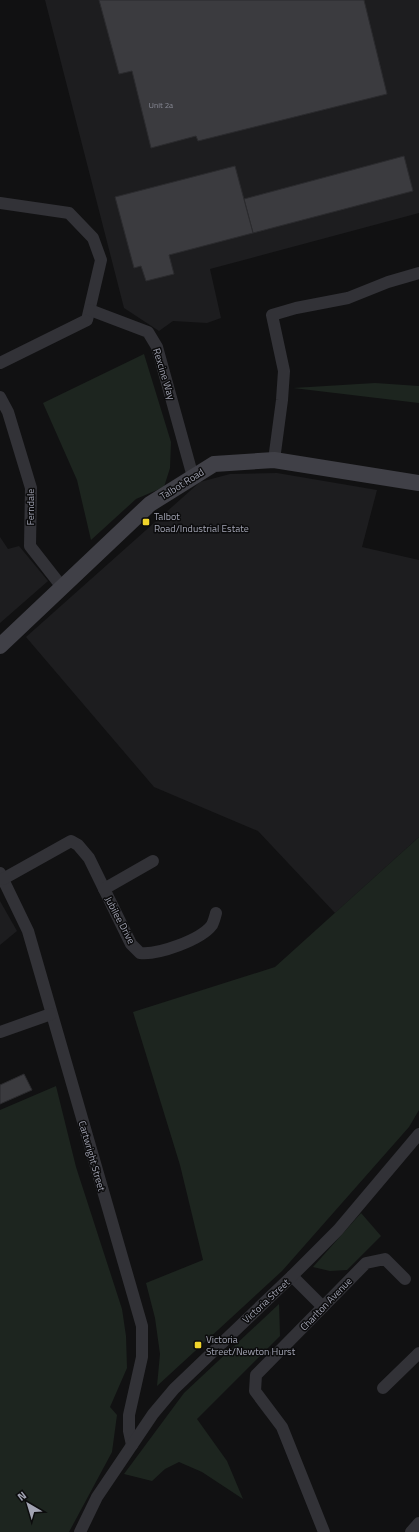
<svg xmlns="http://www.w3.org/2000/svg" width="419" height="1532" font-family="'Titillium Web',sans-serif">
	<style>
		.built { fill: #1d1d1f }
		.green { fill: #1d251f }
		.building { fill: #3b3b3f; stroke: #2b2b2e }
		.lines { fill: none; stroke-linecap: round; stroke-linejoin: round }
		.street { stroke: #323237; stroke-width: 12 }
		.secondary { stroke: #404047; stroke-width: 16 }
		.poi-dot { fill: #f0d42b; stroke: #0c0c0d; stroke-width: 1.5 }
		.labels { text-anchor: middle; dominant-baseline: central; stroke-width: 3; stroke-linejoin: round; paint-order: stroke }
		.number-label { font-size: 8px; fill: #888a96 }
		.street-label { font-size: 10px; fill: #a2a4b3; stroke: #0c0c0d }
		.poi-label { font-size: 10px; fill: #a2a4b3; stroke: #0c0c0d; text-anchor: start }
	</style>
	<rect width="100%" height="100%" fill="#111112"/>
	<g class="built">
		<path d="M45 0H419V213L210 269 221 318 207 323 173 321 159 331 124 308Z"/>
		<path d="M277 473 377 490 362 547 419 560V837L335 913 258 831 154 787 26 637 200 482 230 474Z"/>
		<path d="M0 537 8 549 19 546 48 581 0 623Z"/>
		<path d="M0 901 17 931 0 945Z"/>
	</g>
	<g class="green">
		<path d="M144 354 171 442 170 468 164 487 136 499 91 540 77 480 43 403Z"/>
		<path d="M375 383 419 386V403L293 388Z"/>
		<path d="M419 837V1110L409 1127 282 1271 157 1386 160 1354 155 1318 146 1283 203 1260 180 1165 133 1012 275 967Z"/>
		<path d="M56 1086 76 1167 122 1309 126 1336 127 1368 110 1407 117 1415 112 1452 69 1532H0V1110Z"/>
		<path d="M361 1213 381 1236 347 1270 330 1271 313 1267Z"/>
		<path d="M279 1304 280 1336 197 1419 227 1461 243 1499 202 1472 179 1462 165 1469 152 1481 124 1474 184 1393Z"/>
	</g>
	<g class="building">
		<path d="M99 0H364L387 94 198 141 196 136 151 148 132 71 119 74Z"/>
		<path d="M404 156 413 191 253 233 244 199Z"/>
		<path d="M235 166 253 233 169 255 174 274 146 281 141 266 134 268 115 197Z"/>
		<path d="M24 1074 32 1090 0 1104V1085Z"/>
	</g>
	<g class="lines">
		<g class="street">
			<path d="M0 203 69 213 93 238 101 260 87 320 0 363"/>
			<path d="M90 310 148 332 157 347 193 477"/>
			<path d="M0 397 8 412 31 488 30 546 62 587"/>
			<path d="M274 460 282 400 284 371 272 315 296 308 348 298 388 282 419 273"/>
			<path d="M0 873 28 931 142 1326V1357L129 1415V1431L132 1445"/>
			<path d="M3 879 71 841 78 845 89 858 131 944 140 953C158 955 201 940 212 925 214 921 215 917 216 913"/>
			<path d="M104 889 153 861"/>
			<path d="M0 1032 51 1014"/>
			<path d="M292 1276 323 1307"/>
			<path d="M383 1388 419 1353"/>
			<path d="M80 1532 97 1497 153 1414 174 1389 292 1276 338 1230 419 1134"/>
			<path d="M324 1532 282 1427 255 1391 256 1375 366 1263 385 1259 405 1279"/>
			<path d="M411 1532 419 1523"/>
		</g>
		<path class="secondary" d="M0 646 150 504 214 464 274 460 419 483"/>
	</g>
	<g class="poi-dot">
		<rect x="142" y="518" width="8" height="8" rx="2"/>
		<rect x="194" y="1341" width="8" height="8" rx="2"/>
	</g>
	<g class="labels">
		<g class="number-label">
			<text x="161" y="105">Unit 2a</text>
		</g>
		<g class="street-label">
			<text transform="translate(164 374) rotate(73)">Rexcine Way</text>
			<text transform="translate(182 484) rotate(-32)">Talbot Road</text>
			<text transform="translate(30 507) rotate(-90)">Ferndale</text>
			<text transform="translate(120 920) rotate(62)">Jubilee Drive</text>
			<text transform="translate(92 1156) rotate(74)">Cartwright Street</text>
			<text transform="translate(266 1301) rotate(-43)">Victoria Street</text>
			<text transform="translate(326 1304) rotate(-46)">Charlton Avenue</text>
		</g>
		<g class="poi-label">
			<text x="154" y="516">Talbot<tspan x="154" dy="12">Road/Industrial Estate</tspan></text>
			<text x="206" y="1339">Victoria<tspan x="206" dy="12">Street/Newton Hurst</tspan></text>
		</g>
	</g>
	<g transform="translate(28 1504) rotate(322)" stroke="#0c0c0d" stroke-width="3" paint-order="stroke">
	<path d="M0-3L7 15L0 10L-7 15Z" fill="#a2a4b3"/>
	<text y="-6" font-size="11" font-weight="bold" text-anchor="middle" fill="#a2a4b3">N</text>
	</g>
</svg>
